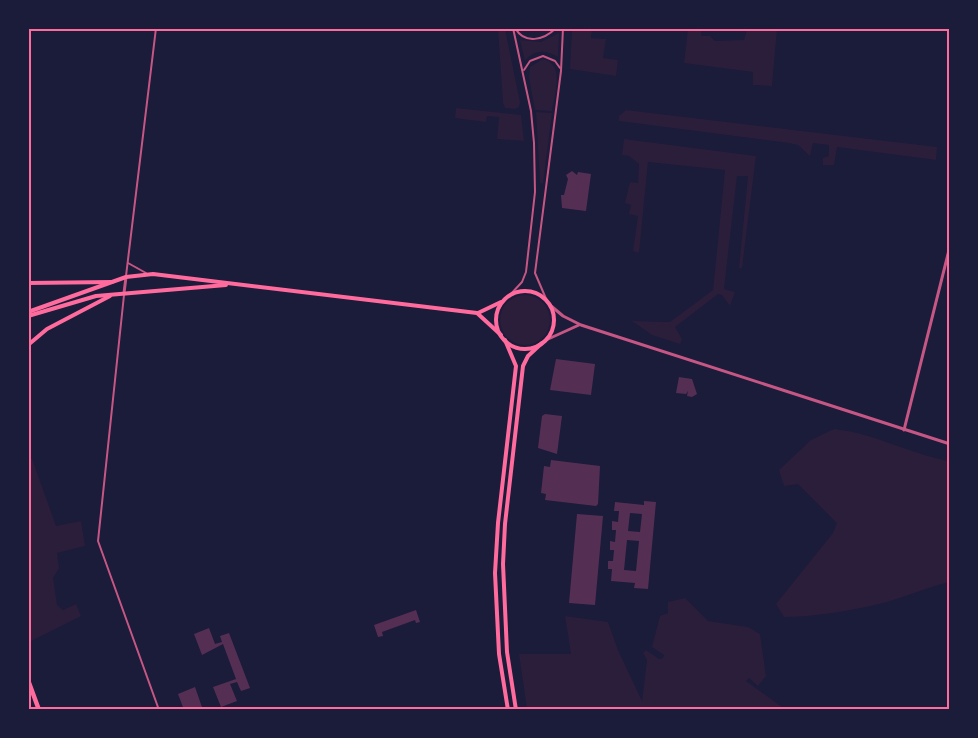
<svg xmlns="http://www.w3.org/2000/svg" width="978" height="738" font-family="Barlow,sans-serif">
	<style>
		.green { fill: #2a1e3b }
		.building { fill: #542f53; fill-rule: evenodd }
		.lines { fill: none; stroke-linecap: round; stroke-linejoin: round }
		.minor { stroke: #c65784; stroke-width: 2 }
		.tertiary { stroke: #c65784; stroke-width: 3 }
		.secondary { stroke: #ff6b9d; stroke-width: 4 }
		.trunk { stroke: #ff6b9d; stroke-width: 4.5 }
		.neatline { fill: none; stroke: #ff6b9d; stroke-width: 2 }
	</style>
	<rect width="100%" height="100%" fill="#1b1b3a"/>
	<g class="green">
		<path d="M498 29H505L520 102 519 107 515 109 505 108 503 103Z"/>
		<path d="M572 29H592L591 38 606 39 603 58 618 60 616 76 570 69Z"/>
		<path d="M688 29H701V36H710L715 41 744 40 747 29H777L772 86 753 85V72L684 63Z"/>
		<path d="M559 33 558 57C546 50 534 49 525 61L520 40 541 42Z"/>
		<path d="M543 59C565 64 555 94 552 111L535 110 529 78 530 67Z"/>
		<path d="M456 108 521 115 524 141 497 139 499 117 487 116 486 122 455 118Z"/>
		<path d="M626 110 937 147 936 160 837 147 834 165H823V158L829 156V145L813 143 810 156 798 145 789 143 619 121V116Z"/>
		<path d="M536 112 552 113 543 184 540 183Z"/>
		<path d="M624 139 756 156 742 268H739L748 176H737L724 289 735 292 730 306 722 295 718 294 675 327 682 339 680 344 652 335 632 321 670 322 713 290 725 170 648 162 639 253 633 251 638 216 629 214 631 205 625 203 630 182 638 183 639 164 629 156 622 155Z"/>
		<circle cx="525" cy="320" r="25"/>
		<path d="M834 429C874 433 910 454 949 461V582C928 587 908 596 887 602 855 610 817 617 784 617L776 604 833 533 837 523 798 484 784 486 779 470 811 440Z"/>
		<path d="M29 459H32L56 526 81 521 85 546 57 553 59 568 53 578 57 605 63 610 76 604 81 616 29 642Z"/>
		<path d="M685 598 708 621 748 627 760 634 766 676 758 686 749 678 746 681 782 707H941L949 709H527L519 654H571L565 616 608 622 618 650 642 701 647 660 643 653 646 650 659 659 663 658 664 655 652 647 660 616 668 613V602Z"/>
	</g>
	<g class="building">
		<path d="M572 171 577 175 578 172 591 174 586 211 562 208 561 195H564L568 179 566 175Z"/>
		<path d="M556 359 595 364 591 395 550 390Z"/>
		<path d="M679 377 692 379 697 394 692 397 687 396 688 391 686 394 676 393Z"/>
		<path d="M545 414 562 416 557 454 538 448 542 416Z"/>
		<path d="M551 460 600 466 598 504 596 506 545 500 546 494 541 493 544 466 550 467Z"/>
		<path d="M644 501 656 502 648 589 634 588 635 583 611 581 612 569H608V561H613L614 550H610V541L615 542 616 530H612V521L618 522 619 511H614L615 502 644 505ZM630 513 642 514 640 532 628 531ZM627 540 639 541 636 571 624 570Z"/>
		<path d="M577 514 603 516 595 605 569 603Z"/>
		<path d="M416 610 420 622 416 623 415 620 382 632 383 636 378 637 374 625Z"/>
		<path d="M209 628 215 644 222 642 220 636 229 633 250 688 241 691 237 682 230 684 237 701 221 707 213 687 236 679 223 644 202 655 194 634Z"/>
		<path d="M195 687 203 710H184L178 694Z"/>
	</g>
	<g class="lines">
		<g class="minor">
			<path d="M515 28C525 45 544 40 556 28"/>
			<path d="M524 70 530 61 543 56 555 61 560 68"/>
			<path d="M128 263 146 273"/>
			<path d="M126 276 156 28"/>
			<path d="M124 295 98 541 159 710"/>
			<path d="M509 296 522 282 526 272 535 192 534 143 531 111 513 28"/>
			<path d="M547 301 535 273 561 71 563 28"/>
		</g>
		<g class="tertiary">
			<path d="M124 293 126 277"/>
			<path d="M550 305 563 316 581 325 950 444"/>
			<path d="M546 340 579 325"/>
			<path d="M904 430 950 246"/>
		</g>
		<g class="secondary">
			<path d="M28 283 112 282"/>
			<circle cx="525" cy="320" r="29"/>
			<path d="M28 312 126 277 153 274 477 313 501 335"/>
			<path d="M478 313 501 302"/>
			<path d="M28 316 96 296 226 285"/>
			<path d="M505 340 516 366 498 523 495 573 499 654 508 710"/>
			<path d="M28 345 47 329 110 296"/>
			<path d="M516 710 507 652 503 564 505 524 523 366 528 356 542 343"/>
		</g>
		<path class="trunk" d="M28 680 39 710"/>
	</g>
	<rect width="978" height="738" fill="none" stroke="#1b1b3a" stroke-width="60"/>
	<rect x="30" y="30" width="918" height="678" class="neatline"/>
</svg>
